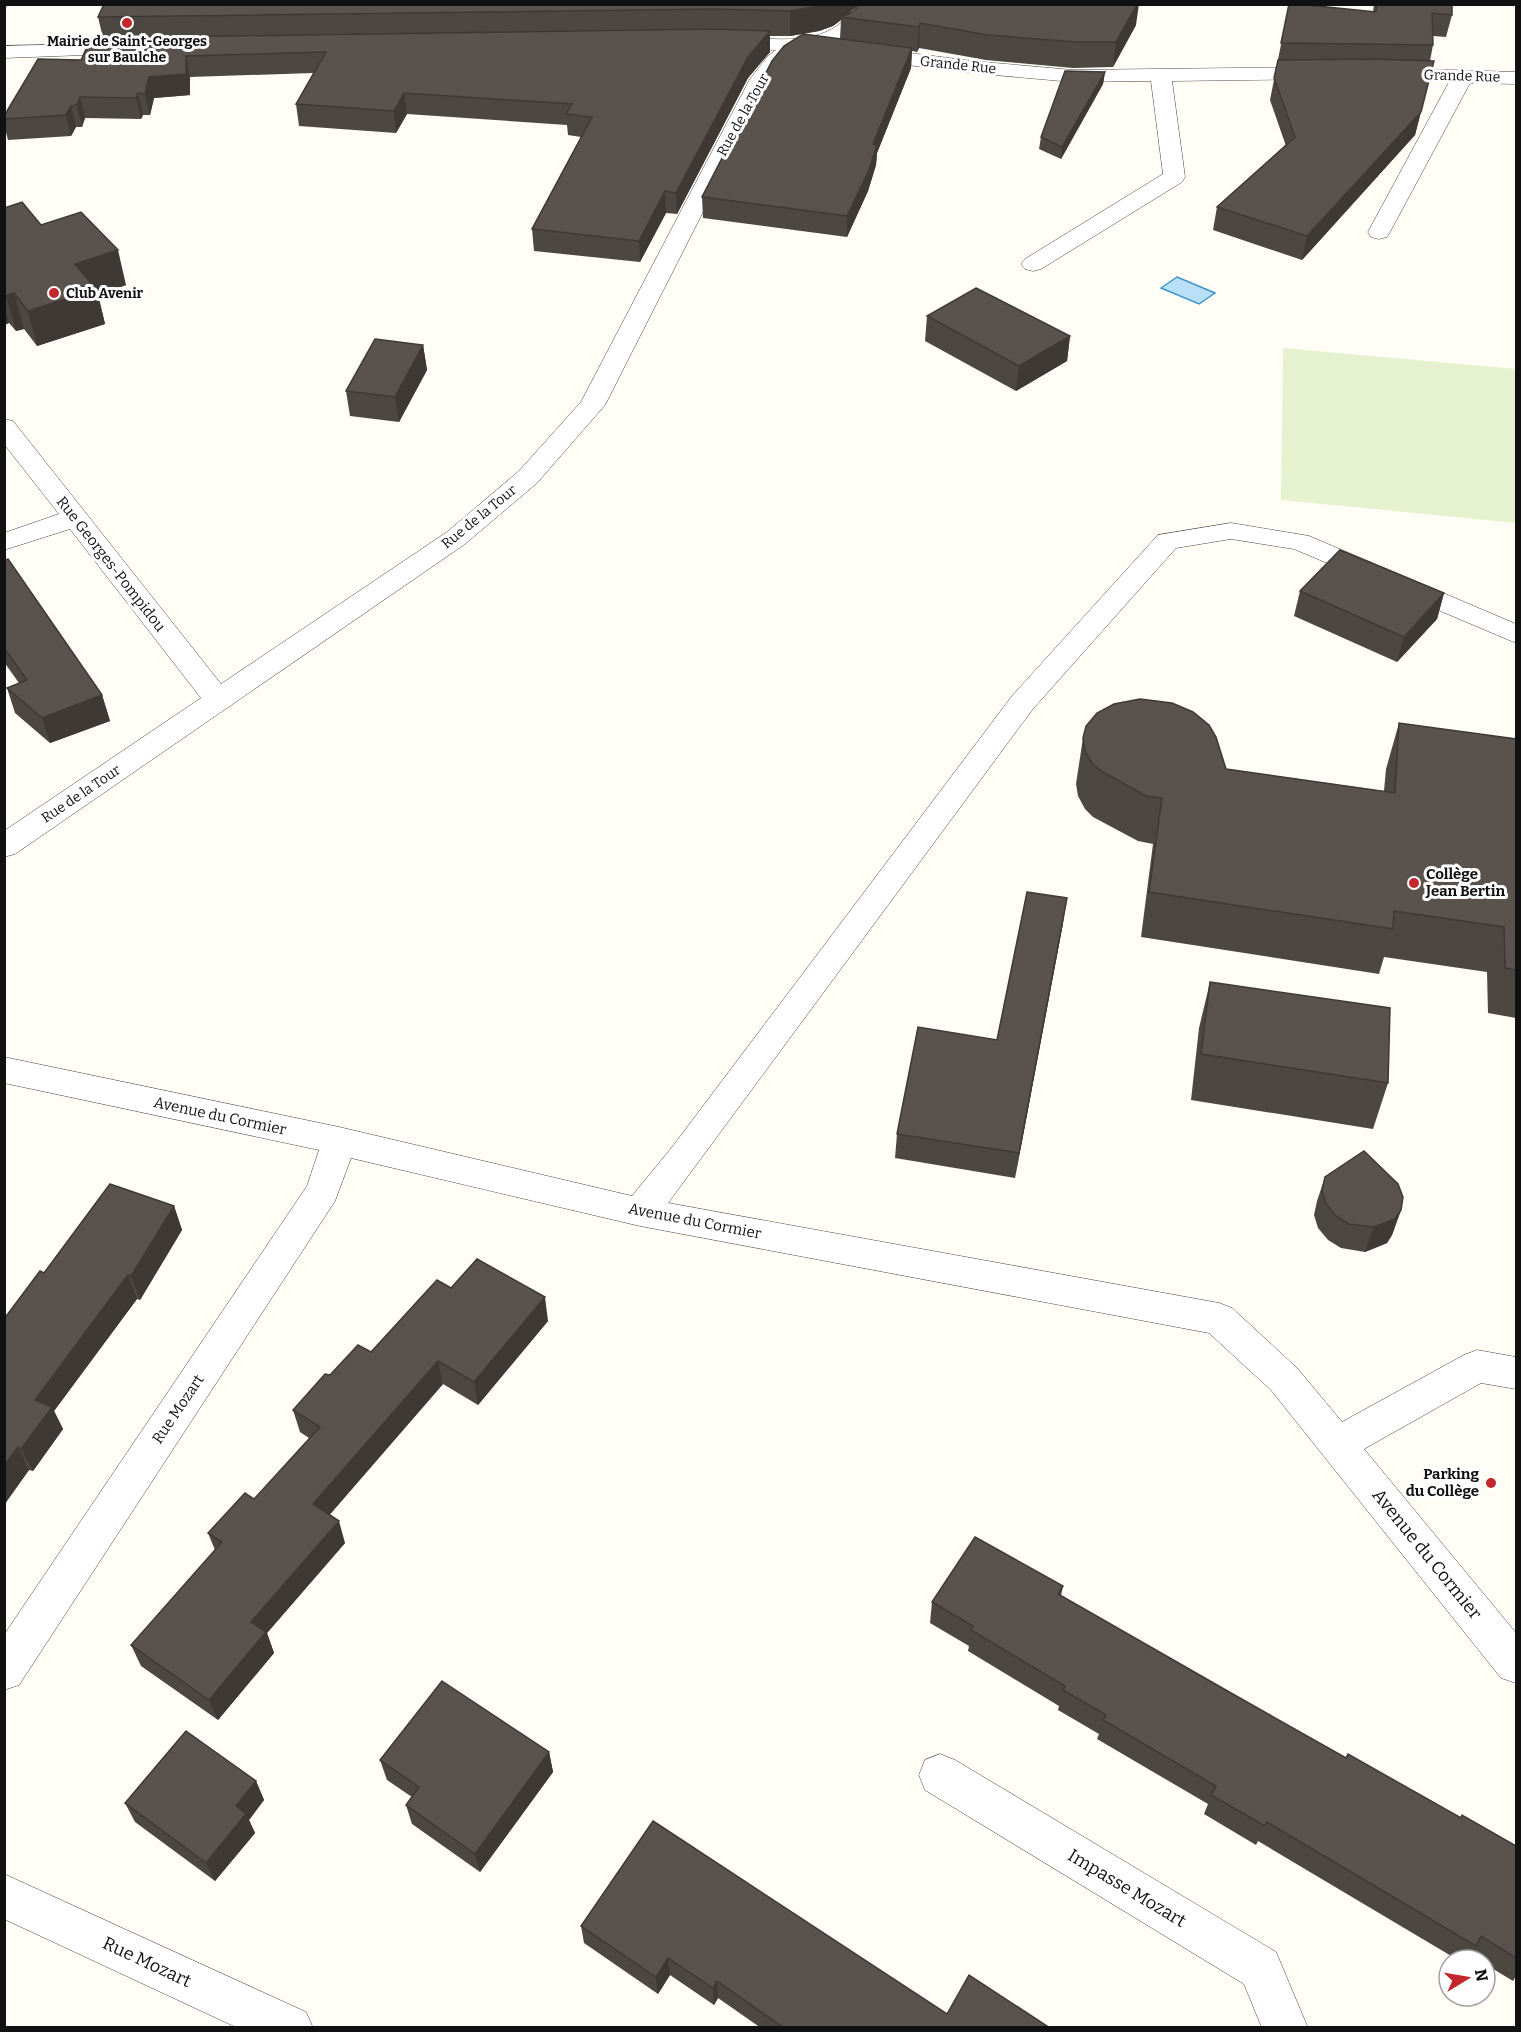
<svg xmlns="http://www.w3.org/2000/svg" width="1521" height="2032" font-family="Bitter,serif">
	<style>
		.pitch { fill: #e6f2cf }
		.water { fill: #b9e0f7; stroke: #3f96cf; stroke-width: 1.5 }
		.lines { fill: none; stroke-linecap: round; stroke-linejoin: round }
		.minor-casing { stroke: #444; stroke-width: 1 }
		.minor { fill: #fff; fill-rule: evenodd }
		.wall { fill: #4d4742 }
		.shaded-wall { fill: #3f3936 }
		.building { fill: #5a524d; stroke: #3f3936; stroke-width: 1.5 }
		.poi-dot { fill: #c4262e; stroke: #fff; stroke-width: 2 }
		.labels { text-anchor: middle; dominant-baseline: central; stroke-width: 6; stroke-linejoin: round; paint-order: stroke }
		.far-poi-label { font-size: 14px; font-weight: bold; fill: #111; stroke: #fff }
		.far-street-label { font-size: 14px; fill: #111; stroke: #fff }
		.street-label { font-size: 15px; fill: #111; stroke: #fff }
		.poi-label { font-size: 15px; font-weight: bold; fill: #111; stroke: #fff; text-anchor: start }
		.near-street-label { font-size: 18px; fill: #111; stroke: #fff }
	</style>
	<rect width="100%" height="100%" fill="#fffdf5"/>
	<path class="pitch" d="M1283 348 1516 369V523L1281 500Z"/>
	<path class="water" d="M1177 277 1215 293 1199 304 1161 288Z"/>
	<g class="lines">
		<g class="minor-casing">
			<g id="minor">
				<path d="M863 4H886L850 35 832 43 972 61 1073 70 1320 67 1327 69 1330 73 1327 77 1320 79 1172 81 1185 177 1182 182 1041 269 1033 271 1025 269 1021 264 1025 259 1163 174 1151 81 1073 82 972 73 802 52 782 64 770 80 605 405 537 483 465 544 15 854 4 857V831L201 698 70 529 4 550V533L59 514 4 444V419L13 421 221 684 447 532 519 471 581 402 750 79 768 56 776 50 725 48 718 46 715 42 718 38 725 36C761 37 806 47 837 26 846 19 855 11 863 4Z"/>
				<path d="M131 43 138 45 141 49 138 53 4 58V46Z"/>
				<path d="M1386 68 1516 72V84L1470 83 1390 232 1387 237 1379 239 1371 237 1368 232 1449 82 1379 78 1376 74 1379 70Z"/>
				<path d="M1231 523 1309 536 1516 624V643L1294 549 1231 539 1176 548 1032 710 668 1203 1219 1303 1232 1308 1297 1368 1342 1422 1464 1355 1477 1350 1516 1357V1389L1481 1383 1364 1449 1516 1633V1683L1501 1678 1271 1390 1209 1333 640 1226 351 1158 335 1201 19 1685 4 1690V1635L307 1186 319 1150 4 1083V1057L339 1127 632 1196 673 1146 1012 696 1158 535Z"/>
				<path d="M940 1754 955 1760 1276 1952 1308 2028H1262L1244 1984 925 1790 919 1775 925 1760Z"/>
				<path d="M4 1874 306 2012 313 2028H238L4 1919Z"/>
			</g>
		</g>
		<use href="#minor" class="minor"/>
	</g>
	<g class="wall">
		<path d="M860 4 849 13 1136 25 1113 67 1073 68 986 60 919 48 917 52 912 51 911 68 877 153 876 165 868 191 847 237 703 218 702 197 840 39 841 20 833 26 819 31 790 36H770V52L748 78 677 214 666 213 640 262 534 251 532 229 581 137 568 135 567 125 407 114 396 133 299 126 296 104 313 73 190 77V95L154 98 150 115H143L141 119 85 118 82 127H76L71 136 8 140 4 125V116L81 60 103 38 98 17Z"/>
		<path d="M1289 4 1373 12 1374 4H1452V15L1446 37 1433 36V45L1430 61H1434L1415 135 1302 260 1213 230 1217 207 1286 146 1270 100Z"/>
		<path d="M1105 72 1103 84 1061 159 1039 149 1041 137Z"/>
		<path d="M4 208 41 225 126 285 98 295 105 324 37 346 24 329 16 331 9 323 4 325Z"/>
		<path d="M927 316 1070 336 1067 361 1016 391 925 341Z"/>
		<path d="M423 345 427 370 399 422 350 416 346 391Z"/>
		<path d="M4 560 102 695 110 721 50 743 15 713 7 688 19 683 4 662Z"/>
		<path d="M1300 591 1444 593 1437 619 1397 662 1294 616Z"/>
		<path d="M1399 723 1516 739V1018L1488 1013 1487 972 1384 957 1379 974 1141 937 1153 844 1138 841 1093 817 1085 809 1078 796 1076 784 1083 738 1226 769 1384 791 1386 769Z"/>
		<path d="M1063 923 1015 1178 895 1158 897 1134 997 1040Z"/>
		<path d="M1210 982 1388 1083 1373 1129 1191 1100 1199 1028Z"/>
		<path d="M1325 1177 1401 1210 1392 1235 1387 1243 1365 1252 1341 1248 1328 1240 1318 1228 1314 1215 1317 1201Z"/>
		<path d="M174 1206 182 1230 140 1300 137 1299 54 1411 63 1429 33 1471 29 1470 4 1504V1319L44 1273Z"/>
		<path d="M451 1288 548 1321 478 1405 443 1384 329 1515 345 1543 267 1633 274 1653 218 1720 141 1666 131 1645 215 1550 208 1533 254 1499 309 1438 300 1432 293 1410 330 1375 371 1352Z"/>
		<path d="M1063 1586 1061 1596 1231 1693 1346 1758 1460 1818 1516 1846V1976L1513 1981 1485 1964V1960H1479L1470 1955 1466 1960H1458L1258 1841 1256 1845 1204 1814 1208 1804 1097 1739 1099 1734 1058 1710 1059 1706 968 1651 969 1646 930 1623 932 1602Z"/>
		<path d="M549 1752 553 1772 480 1872 412 1824 406 1805 412 1797 387 1780 380 1760Z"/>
		<path d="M256 1781 264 1800 249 1820 255 1833 215 1881 135 1822 125 1803Z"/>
		<path d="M581 1926 947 2014 1050 2028H761L718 1998 714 2005 670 1975 658 1994 584 1943Z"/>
	</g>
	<g class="shaded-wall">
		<path d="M4 4H7L4 16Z"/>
		<path d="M824 4H860L844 17H841V20L833 26 819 31 790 36V11Z"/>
		<path d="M1137 4H1139L1136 25 1113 67 1116 42Z"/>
		<path d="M920 23 919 48 917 52 919 27Z"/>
		<path d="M770 31V52L748 78 677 214 676 193 748 57Z"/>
		<path d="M912 48 911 68 877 153 876 165 868 191 847 237V216L873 144Z"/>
		<path d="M186 56 190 77V95L154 98 150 115 145 94 149 77Z"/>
		<path d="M1434 61 1415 135 1302 260 1307 236Z"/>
		<path d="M1105 72 1103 84 1061 159 1062 147Z"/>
		<path d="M138 93 143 115 141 119 136 98Z"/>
		<path d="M404 93 407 114 396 133 394 111Z"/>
		<path d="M80 97 85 118 82 127 77 105Z"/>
		<path d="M71 106 76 127 71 136 66 115Z"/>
		<path d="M665 191 666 213 640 262 639 241Z"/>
		<path d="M118 250 126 285 98 295 105 324 37 346 28 311 75 264Z"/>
		<path d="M14 293 24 329 16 331 6 296Z"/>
		<path d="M4 308 9 323 4 325Z"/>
		<path d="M1070 336 1067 361 1016 391 1019 366Z"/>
		<path d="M423 345 427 370 399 422 395 397Z"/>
		<path d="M1444 593 1437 619 1397 662 1404 637Z"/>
		<path d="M102 695 110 721 50 743 42 718Z"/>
		<path d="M1067 898 1063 923 1015 1178 1019 1153Z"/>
		<path d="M174 1206 182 1230 140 1300 131 1276Z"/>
		<path d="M1401 1210 1392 1235 1387 1243 1365 1252 1374 1227Z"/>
		<path d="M128 1275 137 1299 54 1411 63 1429 33 1471 21 1449 35 1400Z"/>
		<path d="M545 1297 548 1321 478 1405 474 1382Z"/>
		<path d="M438 1361 443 1384 320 1526 313 1504Z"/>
		<path d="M18 1447 29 1470 5 1504 4 1466Z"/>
		<path d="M339 1521 345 1543 267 1633 274 1653 218 1720 209 1700 251 1622Z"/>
		<path d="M549 1752 553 1772 480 1872 475 1854Z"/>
		<path d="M256 1781 264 1800 249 1820 255 1833 215 1881 206 1863 236 1806Z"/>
		<path d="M668 1958 670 1975 658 1994 656 1977Z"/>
		<path d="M717 1981 718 1998 714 2005 713 1988Z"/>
	</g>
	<g class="building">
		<path d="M104 4H824L820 6 790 11 713 9 98 17Z"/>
		<path d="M861 4H1137L1116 42H1076L988 35 920 23 919 27 841 17 852 12Z"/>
		<path d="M1289 4H1298L1376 12 1377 4H1452V15L1432 13 1433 45 1281 43Z"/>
		<path d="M713 29 770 31 748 57 676 193 665 191 639 241 532 229 592 117 566 114 572 104 404 93 394 111 296 104 326 52 186 56V74L149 77 145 94 138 93 136 98 80 97 77 105 71 106 66 115 4 119V116L38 59 81 60 91 38Z"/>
		<path d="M803 34 912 48 873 144 877 145 869 170 847 216 702 197 772 61 784 46Z"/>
		<path d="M1374 59 1434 61 1421 112 1307 236 1217 207 1295 137 1274 78 1278 60Z"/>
		<path d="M1065 71 1105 72 1062 147 1041 137Z"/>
		<path d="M22 202 41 225 81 212 118 250 75 264 96 289 28 311 14 293 6 296 4 294V208Z"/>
		<path d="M976 288 1070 336 1019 366 927 316Z"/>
		<path d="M375 339 423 345 395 397 346 391Z"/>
		<path d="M1340 550 1444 593 1404 637 1300 591Z"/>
		<path d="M8 559 102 695 42 718 7 688 27 680 4 648V560Z"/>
		<path d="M1140 699 1172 703 1193 712 1209 725 1216 737 1226 769 1395 793 1399 723 1516 739V970L1505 968 1504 927 1394 911 1393 929 1149 892 1162 798 1146 796 1101 771 1092 763 1085 751 1083 738 1086 726 1097 713 1114 704Z"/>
		<path d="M1027 892 1067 898 1019 1153 897 1134 918 1027 997 1040Z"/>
		<path d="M1210 982 1390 1008 1388 1083 1201 1054Z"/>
		<path d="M1364 1151 1398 1184 1403 1197 1401 1210 1395 1219 1374 1227 1349 1224 1336 1216 1326 1204 1322 1191 1325 1177Z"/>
		<path d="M110 1184 174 1206 131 1276 128 1275 35 1400 52 1407 21 1449 18 1447 4 1466V1319L40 1271 44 1273Z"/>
		<path d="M477 1259 545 1297 474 1382 438 1361 313 1504 339 1521 251 1622 266 1632 209 1700 131 1645 222 1542 208 1533 245 1493 254 1499 320 1427 293 1410 325 1374 330 1375 358 1345 371 1352 437 1280 451 1288Z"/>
		<path d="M975 1537 1063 1586 1058 1594 1231 1693 1346 1758 1348 1754 1461 1818 1462 1815 1516 1846V1958L1481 1936 1476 1946 1267 1822 1265 1826 1211 1795 1216 1786 1103 1720 1106 1715 1063 1690 1065 1686 971 1630 973 1626 932 1602Z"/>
		<path d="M442 1681 549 1752 475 1854 406 1805 419 1787 380 1760Z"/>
		<path d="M186 1731 256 1781 236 1806 246 1814 206 1863 125 1803Z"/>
		<path d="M653 1821 947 2014 969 1975 1050 2028H784L717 1981 713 1988 668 1958 656 1977 581 1926Z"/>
	</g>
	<g class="poi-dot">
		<circle cx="127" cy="23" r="6"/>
		<circle cx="54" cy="293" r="6"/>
		<circle cx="1414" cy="883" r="6"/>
		<circle cx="1491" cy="1483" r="6"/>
	</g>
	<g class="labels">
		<g class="far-poi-label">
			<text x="127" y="41">Mairie de Saint-Georges<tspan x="127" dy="16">sur Baulche</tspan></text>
			<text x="66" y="293" text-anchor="start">Club Avenir</text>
		</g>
		<g class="far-street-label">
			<text transform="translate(958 65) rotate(6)">Grande Rue</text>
			<text transform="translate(1462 76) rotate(2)">Grande Rue</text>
			<text transform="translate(743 115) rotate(-61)">Rue de la Tour</text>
			<text transform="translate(479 517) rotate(-39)">Rue de la Tour</text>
			<text transform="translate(81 794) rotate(-34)">Rue de la Tour</text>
		</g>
		<g class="street-label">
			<text transform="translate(111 564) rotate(52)">Rue Georges-Pompidou</text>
			<text transform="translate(220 1116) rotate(12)">Avenue du Cormier</text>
			<text transform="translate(695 1221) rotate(11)">Avenue du Cormier</text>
			<text transform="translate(178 1409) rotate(-56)">Rue Mozart</text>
		</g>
		<g class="poi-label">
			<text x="1426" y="874">Collège<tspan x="1426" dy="17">Jean Bertin</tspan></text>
			<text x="1479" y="1474" text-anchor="end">Parking<tspan x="1479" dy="17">du Collège</tspan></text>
		</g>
		<g class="near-street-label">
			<text transform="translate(1427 1554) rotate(51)">Avenue du Cormier</text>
			<text transform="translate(1127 1888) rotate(31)">Impasse Mozart</text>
			<text transform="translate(147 1962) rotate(25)">Rue Mozart</text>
		</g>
	</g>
	<rect width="1521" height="2032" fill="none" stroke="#111111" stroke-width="12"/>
	<g transform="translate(1467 1978) rotate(79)"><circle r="28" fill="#ffffff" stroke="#a0a0a0" stroke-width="1.5"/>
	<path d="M0-4.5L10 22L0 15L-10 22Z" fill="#c4262e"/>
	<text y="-9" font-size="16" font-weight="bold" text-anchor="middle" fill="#111111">N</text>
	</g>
</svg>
